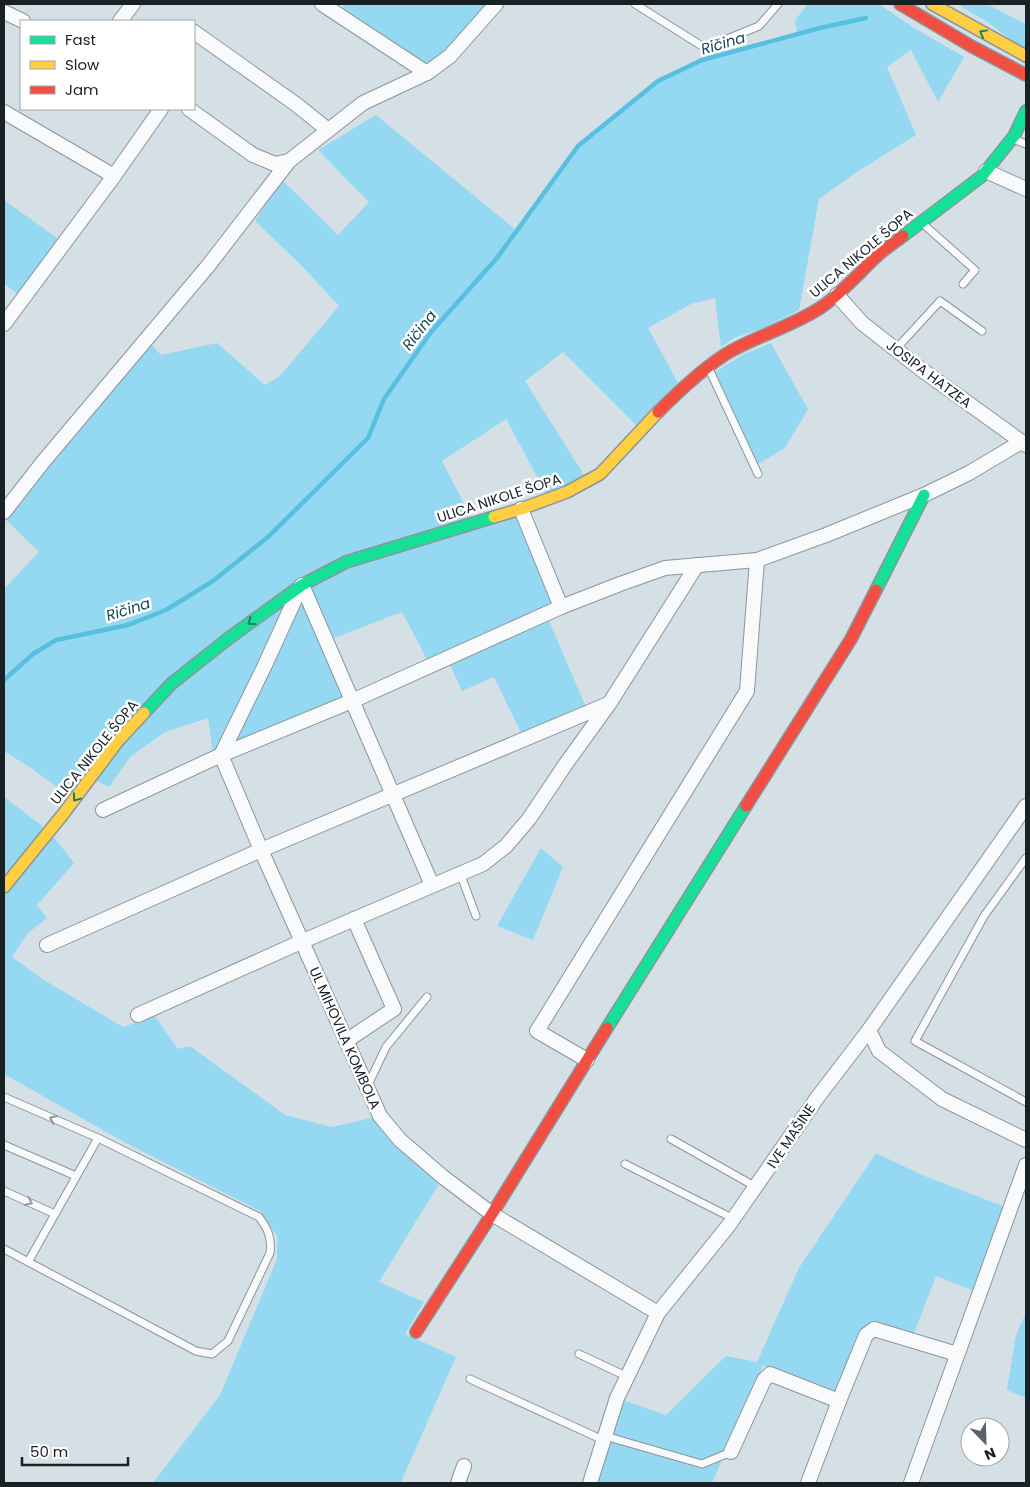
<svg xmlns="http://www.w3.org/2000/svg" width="1030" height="1487" font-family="Poppins,sans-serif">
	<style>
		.green { fill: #95d8f1 }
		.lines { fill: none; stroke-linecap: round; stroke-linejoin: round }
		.stream { stroke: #57bfdf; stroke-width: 4.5 }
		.lane-casing { stroke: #8c959a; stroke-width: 9 }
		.street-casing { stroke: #8c959a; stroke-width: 16 }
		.fast-casing { stroke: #8c959a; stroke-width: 14 }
		.slow-casing { stroke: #8c959a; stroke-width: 14 }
		.jam-casing { stroke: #8c959a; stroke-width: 14 }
		.lane { stroke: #f9fafb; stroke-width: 7 }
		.street { stroke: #f9fafb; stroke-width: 14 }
		.fast { stroke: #16e098; stroke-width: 11 }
		.slow { stroke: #ffcf43; stroke-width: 11 }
		.jam { stroke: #f24e42; stroke-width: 11 }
		.oneway { stroke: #17805e }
		.oneway2 { stroke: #94989a }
		.labels { text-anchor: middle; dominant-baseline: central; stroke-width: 5; stroke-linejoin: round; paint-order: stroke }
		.street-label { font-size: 14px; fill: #182124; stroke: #fff }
		.water-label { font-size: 15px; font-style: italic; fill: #12495b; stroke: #fff }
	</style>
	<rect width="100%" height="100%" fill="#d4e0e6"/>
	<g class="green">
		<path d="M345 4H496L427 73 339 14Z"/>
		<path d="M807 4H879L911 26 964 57 938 102 911 50 887 67 916 135 857 172 819 199 799 310 766 327 734 338 721 347 715 298 691 304 648 328 678 383 636 425 563 352 525 381 584 475 547 495 506 419 442 461 474 523 521 509 561 607 546 614 588 712 524 739 494 677 462 691 447 658 430 665 402 612 326 641 352 701 213 754 208 718 165 732 131 756 109 787 91 778 74 800 34 770 4 751V589L39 552 4 518 146 339 161 355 217 343 265 385 280 376 339 306 302 266 255 221 282 180 338 235 369 202 318 150 376 115 517 231 578 146 658 81 702 60 797 34 795 21Z"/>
		<path d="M957 4H987L1026 24V52L989 23Z"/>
		<path d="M4 200 64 243 23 299 4 283Z"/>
		<path d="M771 343 808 409 785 448 758 464 715 372 742 355Z"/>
		<path d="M4 797 49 831 74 863 37 905 47 918 28 933 12 957 44 980 123 1027 155 1016 178 1049 190 1046 285 1115 332 1127 380 1116 443 1177 379 1282 424 1302 405 1334 456 1357 401 1482 402 1483H153L220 1395 277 1259V1236L260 1211 124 1142 4 1074Z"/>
		<path d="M541 848 563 867 533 940 497 926Z"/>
		<path d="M876 1153 922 1175 1010 1209 980 1293 936 1276 914 1333 892 1334 874 1329 839 1401 763 1365 712 1483H590L617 1398 666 1415 726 1356 757 1362 799 1268Z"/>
		<path d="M1026 1313V1398L1007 1390 1016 1335Z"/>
	</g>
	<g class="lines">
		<path class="stream" d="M4 680 33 654 56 640 128 625 166 610 213 581 268 537 368 438 384 399 431 332 497 258 578 146 658 81 702 60 820 28 866 18"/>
		<g class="lane-casing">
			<g id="lane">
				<path d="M635 4 705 48 759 26 778 4"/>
				<path d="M1013 139 1026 144"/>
				<path d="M922 223 975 270 963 284"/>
				<path d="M896 349 940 301 982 331"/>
				<path d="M708 367 758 474"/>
				<path d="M1026 858 984 916 915 1041 1026 1102"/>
				<path d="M460 873 476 916"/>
				<path d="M367 1087 386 1047 427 997"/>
				<path d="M4 1097 98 1138 259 1217C268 1229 272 1238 270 1253L228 1341 212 1354 196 1351 4 1249"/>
				<path d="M671 1139 756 1187"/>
				<path d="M4 1145 76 1176"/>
				<path d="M625 1164 734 1219"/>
				<path d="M4 1191 55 1214"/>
				<path d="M28 1262 98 1138"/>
				<path d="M579 1354 628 1377"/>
				<path d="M470 1379 603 1440"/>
				<path d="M605 1436 702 1464 731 1452"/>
			</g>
		</g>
		<g class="street-casing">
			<g id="street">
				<path d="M322 4 427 73"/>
				<path d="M4 12 23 21"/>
				<path d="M120 21 133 4"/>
				<path d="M194 32 297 105 328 130"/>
				<path d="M189 109 253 155 275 164 289 161 363 103 427 73 450 56 496 4"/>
				<path d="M4 112 114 176"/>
				<path d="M986 171 1026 189"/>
				<path d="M837 295 862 323 922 370 1026 445"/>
				<path d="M4 324 114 176 161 109"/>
				<path d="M521 509 561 607"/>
				<path d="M4 512 43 462 208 266 289 161"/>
				<path d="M302 585 432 885"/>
				<path d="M221 755 261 850 380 1116 400 1140 443 1177 492 1214 658 1313"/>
				<path d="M221 755 265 665 301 586"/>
				<path d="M103 810 221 755 352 701 561 607 620 584 665 568 757 560 826 535 924 495 969 473 1021 442"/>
				<path d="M47 945 261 850 608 704"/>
				<path d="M138 1015 303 941 483 864 506 846 529 819 565 765 609 704 697 565"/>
				<path d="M869 1030 879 1051 942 1099 1026 1140"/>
				<path d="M346 1041 394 1009 354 919"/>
				<path d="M587 1060 537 1031 747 691 757 560"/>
				<path d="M731 1452 764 1380 770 1374 839 1401 866 1335 874 1329 957 1354"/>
				<path d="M458 1483 464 1466"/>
				<path d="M590 1483 617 1398 658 1313 729 1225 817 1098 869 1030 1026 806"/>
				<path d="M808 1483 839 1401"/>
				<path d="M911 1483 1026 1165"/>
			</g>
		</g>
		<g class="fast-casing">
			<g id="fast">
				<path d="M903 236 982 176 1014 136 1026 111"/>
				<path d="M876 590 924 495"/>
				<path d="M144 713 171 684 229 638 302 585 346 562 494 517"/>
				<path d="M607 1028 746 806"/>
			</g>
		</g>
		<g class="slow-casing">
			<g id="slow">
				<path d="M932 4 1026 56"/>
				<path d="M494 517 521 509 567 492 600 474 658 412"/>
				<path d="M4 887 64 813 118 741 144 713"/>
			</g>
		</g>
		<g class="jam-casing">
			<g id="jam">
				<path d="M900 4 971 46 1026 75"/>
				<path d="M658 412C679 391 705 366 731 351 760 335 792 326 820 308 841 294 858 274 876 257 884 249 894 243 903 236"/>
				<path d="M746 806 851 639 876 590"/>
				<path d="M416 1332 492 1214 607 1028"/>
			</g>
		</g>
		<use href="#lane" class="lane"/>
		<use href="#street" class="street"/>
		<use href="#fast" class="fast"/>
		<use href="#slow" class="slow"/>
		<use href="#jam" class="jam"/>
	</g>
	<defs><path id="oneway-chevron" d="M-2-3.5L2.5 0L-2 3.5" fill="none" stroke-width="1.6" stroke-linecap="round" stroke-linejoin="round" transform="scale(1.25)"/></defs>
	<g class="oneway">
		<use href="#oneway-chevron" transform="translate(983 33) rotate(-151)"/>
		<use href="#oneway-chevron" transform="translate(251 622) rotate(144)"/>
		<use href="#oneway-chevron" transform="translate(76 798) rotate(127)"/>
	</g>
	<g class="oneway2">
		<use href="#oneway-chevron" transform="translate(53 1119) rotate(-156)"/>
		<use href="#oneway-chevron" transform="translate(29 1202) rotate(24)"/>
	</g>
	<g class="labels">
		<g class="street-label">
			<text transform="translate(861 253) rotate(-40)">ULICA NIKOLE ŠOPA</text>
			<text transform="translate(929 374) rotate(37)">JOSIPA HATZEA</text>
			<text transform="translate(499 498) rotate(-18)">ULICA NIKOLE ŠOPA</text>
			<text transform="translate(94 752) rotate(-51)">ULICA NIKOLE ŠOPA</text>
			<text transform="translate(345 1038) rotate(66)">UL MIHOVILA KOMBOLA</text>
			<text transform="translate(791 1136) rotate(-56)">IVE MAŠINE</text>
		</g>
		<g class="water-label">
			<text transform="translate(723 43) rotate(-16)">Ričina</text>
			<text transform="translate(419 330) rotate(-52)">Ričina</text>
			<text transform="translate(128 609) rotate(-17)">Ričina</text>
		</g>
	</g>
	<rect width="1030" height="1487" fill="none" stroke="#182124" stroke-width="10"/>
	<rect x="20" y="20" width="175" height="90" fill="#ffffff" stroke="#a3a6a7"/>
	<rect x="30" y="36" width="25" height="8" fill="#16e098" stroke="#a3a6a7"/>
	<text x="65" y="45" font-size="15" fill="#182124">Fast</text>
	<rect x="30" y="61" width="25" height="8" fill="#ffcf43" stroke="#a3a6a7"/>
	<text x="65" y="70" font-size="15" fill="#182124">Slow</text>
	<rect x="30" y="86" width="25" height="8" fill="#f24e42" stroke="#a3a6a7"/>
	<text x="65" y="95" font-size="15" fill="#182124">Jam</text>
	<g transform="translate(985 1442) rotate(157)"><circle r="24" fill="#ffffff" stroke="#a3a6a7"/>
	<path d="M0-4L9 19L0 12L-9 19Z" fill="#5a6468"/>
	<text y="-8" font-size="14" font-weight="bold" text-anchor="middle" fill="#182124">N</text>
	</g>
	<path d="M22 1457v8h106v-8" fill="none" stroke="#182124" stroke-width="2.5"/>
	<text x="30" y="1457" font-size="15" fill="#182124" stroke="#ffffff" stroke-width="4" paint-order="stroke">50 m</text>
</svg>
